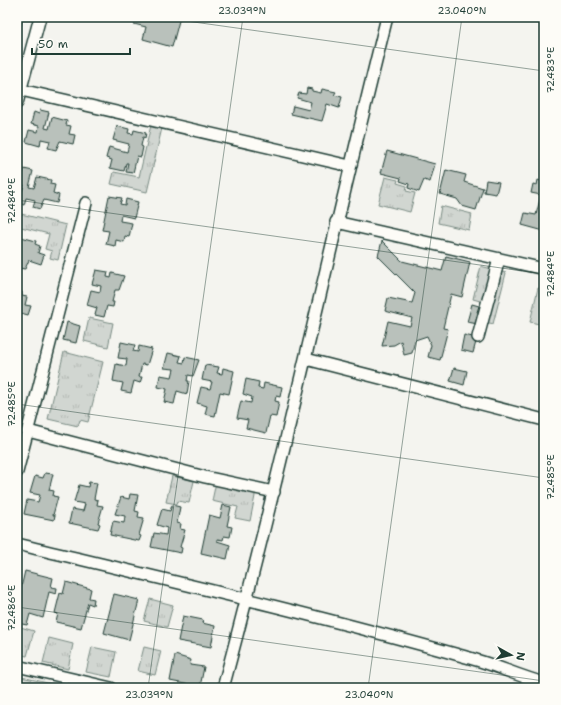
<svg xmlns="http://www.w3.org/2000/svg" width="561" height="705" font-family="'Shantell Sans',sans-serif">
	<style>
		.grass { fill: url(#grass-tufts); stroke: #788a82 }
		.building { fill: #b9c1bb; stroke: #1f3d34 }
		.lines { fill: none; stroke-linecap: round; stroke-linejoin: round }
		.minor-casing { stroke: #1f3d34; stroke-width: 14 }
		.minor { stroke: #fdfcf7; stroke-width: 11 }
		.ticks { fill: none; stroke: #1f3d34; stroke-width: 1; stroke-opacity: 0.45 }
		.neatline { fill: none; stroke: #1f3d34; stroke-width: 1.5 }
		.ticks-label { font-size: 10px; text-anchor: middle; fill: #1f3d34 }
	</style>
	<defs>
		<pattern id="grass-tufts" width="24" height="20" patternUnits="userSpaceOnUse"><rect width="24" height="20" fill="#d1d6d1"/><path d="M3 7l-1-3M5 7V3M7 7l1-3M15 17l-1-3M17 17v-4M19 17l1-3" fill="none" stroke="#b3b9b4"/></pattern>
	</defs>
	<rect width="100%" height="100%" fill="#f4f4ef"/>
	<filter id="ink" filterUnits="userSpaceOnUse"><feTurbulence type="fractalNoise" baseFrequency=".025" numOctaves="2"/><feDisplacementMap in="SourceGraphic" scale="8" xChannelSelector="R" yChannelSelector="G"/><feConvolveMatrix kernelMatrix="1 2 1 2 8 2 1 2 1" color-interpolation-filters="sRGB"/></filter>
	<g filter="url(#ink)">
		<g class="grass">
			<path d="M151 125 162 128 147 192 111 184 114 172 139 177Z"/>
			<path d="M385 177 398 180 397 183 407 186 406 191 415 193 410 212 378 204Z"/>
			<path d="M441 206 472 214 469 230 438 223Z"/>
			<path d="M17 213 66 225 58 260 50 258 52 251 45 249 49 234 17 226Z"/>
			<path d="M481 266 506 273 493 324 483 321 487 303 473 299Z"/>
			<path d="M538 288 544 289V325L530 322Z"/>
			<path d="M89 318 113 323 108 347 84 341Z"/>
			<path d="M64 352 103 362 88 422 80 420 78 426 48 419Z"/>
			<path d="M172 476 194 481 189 503 178 501 177 504 166 502Z"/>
			<path d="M216 482 256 491 250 521 235 518 238 507 212 501Z"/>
			<path d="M150 599 173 605 167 627 144 621Z"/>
			<path d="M17 626 34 631 27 656 17 654Z"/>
			<path d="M49 638 73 644 68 669 43 663Z"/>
			<path d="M92 647 116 652 111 677 86 672Z"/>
			<path d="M144 647 161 651 155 675 138 671Z"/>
			<path d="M17 676 70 688H17Z"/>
		</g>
		<g class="building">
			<path d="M136 17H180L172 47 143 39 146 27 134 24Z"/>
			<path d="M307 88 312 89V91L321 93 322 89 336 92 334 95 342 97 339 108 327 104 322 121 291 114 293 106 309 110 311 102 297 98 299 93 306 94Z"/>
			<path d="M40 110 49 112 45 128 49 129 52 117 67 121 66 125 71 126 69 134 75 135 73 144 60 141 56 150 48 148 50 141 41 139 40 146 26 142 29 130 38 132 39 126 31 124 34 112 39 114Z"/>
			<path d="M117 126 129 129 128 133 133 134 134 130 146 133 145 138 143 137 141 146 143 147 141 157 137 156 133 173 126 172 128 163H126L124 171 110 168 112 160 106 158 109 147 127 152 129 144 113 140Z"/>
			<path d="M387 151 435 164 430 182 424 180 419 192 408 188 409 184 400 181 401 178 381 173Z"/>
			<path d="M24 169 33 171 29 187 34 188 37 177 51 180 50 184 55 185 53 193 59 195 57 203 44 200 40 209 33 207 35 200 26 198 24 205 17 203V190L22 191 24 185 17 183V178L19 172 23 173Z"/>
			<path d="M446 170 466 175 464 182 483 188 476 210 462 206 457 199 440 194Z"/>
			<path d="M486 180 499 182 496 194 484 192Z"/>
			<path d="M538 180 544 182V231L522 225 525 213 536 215 541 195 531 193 533 184 537 185Z"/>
			<path d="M109 196 122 198 120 204 125 205 126 199 138 202 134 218 121 215 120 221 132 223 129 237 125 236 124 242 116 240 115 246 106 244 109 231 102 230Z"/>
			<path d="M21 237 36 241 35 244 40 246 38 253 44 255 41 264 29 260 25 269 18 268 19 261 17 260V248L19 249Z"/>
			<path d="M382 241 402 261 442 271 446 256 470 262 462 297 451 294 443 328 448 329 440 360 428 357 431 345 427 336 415 340 412 353 404 355 401 341 394 345 382 346 388 321 410 326 412 318 385 311 388 298 412 303 415 293 378 256Z"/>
			<path d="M96 270 108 272 107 277 111 278 112 273 124 276 119 290H115L112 302H114L113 307 107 306 104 317 95 315 97 308 87 305 91 290 100 292 101 286 92 284Z"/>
			<path d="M17 291 22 292V296L27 297 25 305 31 306 28 315 17 312Z"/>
			<path d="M472 304 479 306 477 312 480 313 478 324 467 322Z"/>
			<path d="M67 322 80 326 76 343 63 340Z"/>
			<path d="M464 335 477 338 473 353 461 350Z"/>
			<path d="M121 342 135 345 133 351 138 352 139 346 152 349 147 365 142 364 139 377H142L140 383 134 381 131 393 121 391 123 383 113 381 116 364 126 366 127 359 118 358Z"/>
			<path d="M168 353 181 356 179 362 184 363 185 357 199 360 193 376 188 375 187 381H189L187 394 177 391 174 404 164 402 167 389 158 387 160 375 172 377 174 369 164 368Z"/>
			<path d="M205 365 219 367 217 373 222 374 223 368 234 371 229 394 220 392 215 416 205 414 207 406 197 403 201 387 210 389 212 382 202 380Z"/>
			<path d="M454 368 467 371 464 385 450 381Z"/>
			<path d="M246 379 259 382 258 388 263 389 264 383 282 387 280 397 276 396 275 401 279 402 276 417 270 416 266 433 246 428 248 420 237 418 241 401 251 403 252 397 243 394Z"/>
			<path d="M45 473 53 474 49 490 54 491 53 496 58 497 53 515H55L54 520 24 514 27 500 38 502 40 495 30 493 35 476 43 478Z"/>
			<path d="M89 482 97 483 94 499 98 500 97 505 103 506 98 523 100 524 98 529 69 523 72 509 83 511 85 504 74 502 79 485 88 487Z"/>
			<path d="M130 494 138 495 135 511 139 512 138 517 144 518 139 535 141 536 139 541 110 535 113 521 124 523 125 516 115 514 121 497 129 499Z"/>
			<path d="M172 505 180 507 177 523 181 524 180 529 185 530 180 547 182 548 181 553 151 547 154 533 166 535 167 528 157 525 162 509 170 511Z"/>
			<path d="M223 505 231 507 227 526 232 527 230 537 224 536 223 540 217 539V541L230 545 227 559 201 553 209 515 220 518Z"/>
			<path d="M25 571 53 578 51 587 57 588 56 594 49 592 43 618 30 614 27 625 17 623V604Z"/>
			<path d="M66 582 91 589 89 598 94 599 93 605 88 603 81 628 56 622 58 614 55 613 60 593 63 594Z"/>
			<path d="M114 594 139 600 129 640 104 633Z"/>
			<path d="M183 616 203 620 202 623 215 626 211 647 178 641Z"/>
			<path d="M175 655 191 660 190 665 204 667 200 687 170 681Z"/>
		</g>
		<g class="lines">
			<g class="minor-casing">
				<g id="minor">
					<path d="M21 90 350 166"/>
					<path d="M17 103 40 17"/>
					<path d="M336 222 544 269"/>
					<path d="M478 337 499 259"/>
					<path d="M306 359 544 420"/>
					<path d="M28 431 205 477 274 492"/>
					<path d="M17 472 86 203"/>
					<path d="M17 544C167 580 318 615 466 657 493 664 518 676 544 683"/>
					<path d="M17 666 111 688"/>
					<path d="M223 688C283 466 331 240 387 17"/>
				</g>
			</g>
			<use href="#minor" class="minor"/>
		</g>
	</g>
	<path class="ticks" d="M158 17 544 71M17 59 23 17M17 200 544 274M17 404 544 478M17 607 544 681M148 688 243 17M368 688 462 17"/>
	<rect width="561" height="705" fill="none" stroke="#fdfcf7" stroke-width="44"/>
	<g transform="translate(511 655) rotate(98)" stroke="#fdfcf7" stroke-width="3" paint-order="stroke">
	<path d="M0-3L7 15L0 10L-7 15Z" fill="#1f3d34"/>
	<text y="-6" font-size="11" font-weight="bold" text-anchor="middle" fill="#1f3d34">N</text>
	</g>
	<path d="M32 48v6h98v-6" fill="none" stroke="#1f3d34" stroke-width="2"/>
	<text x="38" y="48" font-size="12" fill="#1f3d34" stroke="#fdfcf7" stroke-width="3" paint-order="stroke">50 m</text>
	<rect x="22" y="22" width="517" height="661" class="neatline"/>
	<g class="ticks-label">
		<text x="242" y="14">23.039°N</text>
		<text x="462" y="14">23.040°N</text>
		<text transform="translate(550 70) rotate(-90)" y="4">72.483°E</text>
		<text transform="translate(11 201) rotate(-90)" y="4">72.484°E</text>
		<text transform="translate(550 274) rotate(-90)" y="4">72.484°E</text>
		<text transform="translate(11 404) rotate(-90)" y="4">72.485°E</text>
		<text transform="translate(550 477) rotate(-90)" y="4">72.485°E</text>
		<text transform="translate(11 608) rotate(-90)" y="4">72.486°E</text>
		<text x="149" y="698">23.039°N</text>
		<text x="369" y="698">23.040°N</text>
	</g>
</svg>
